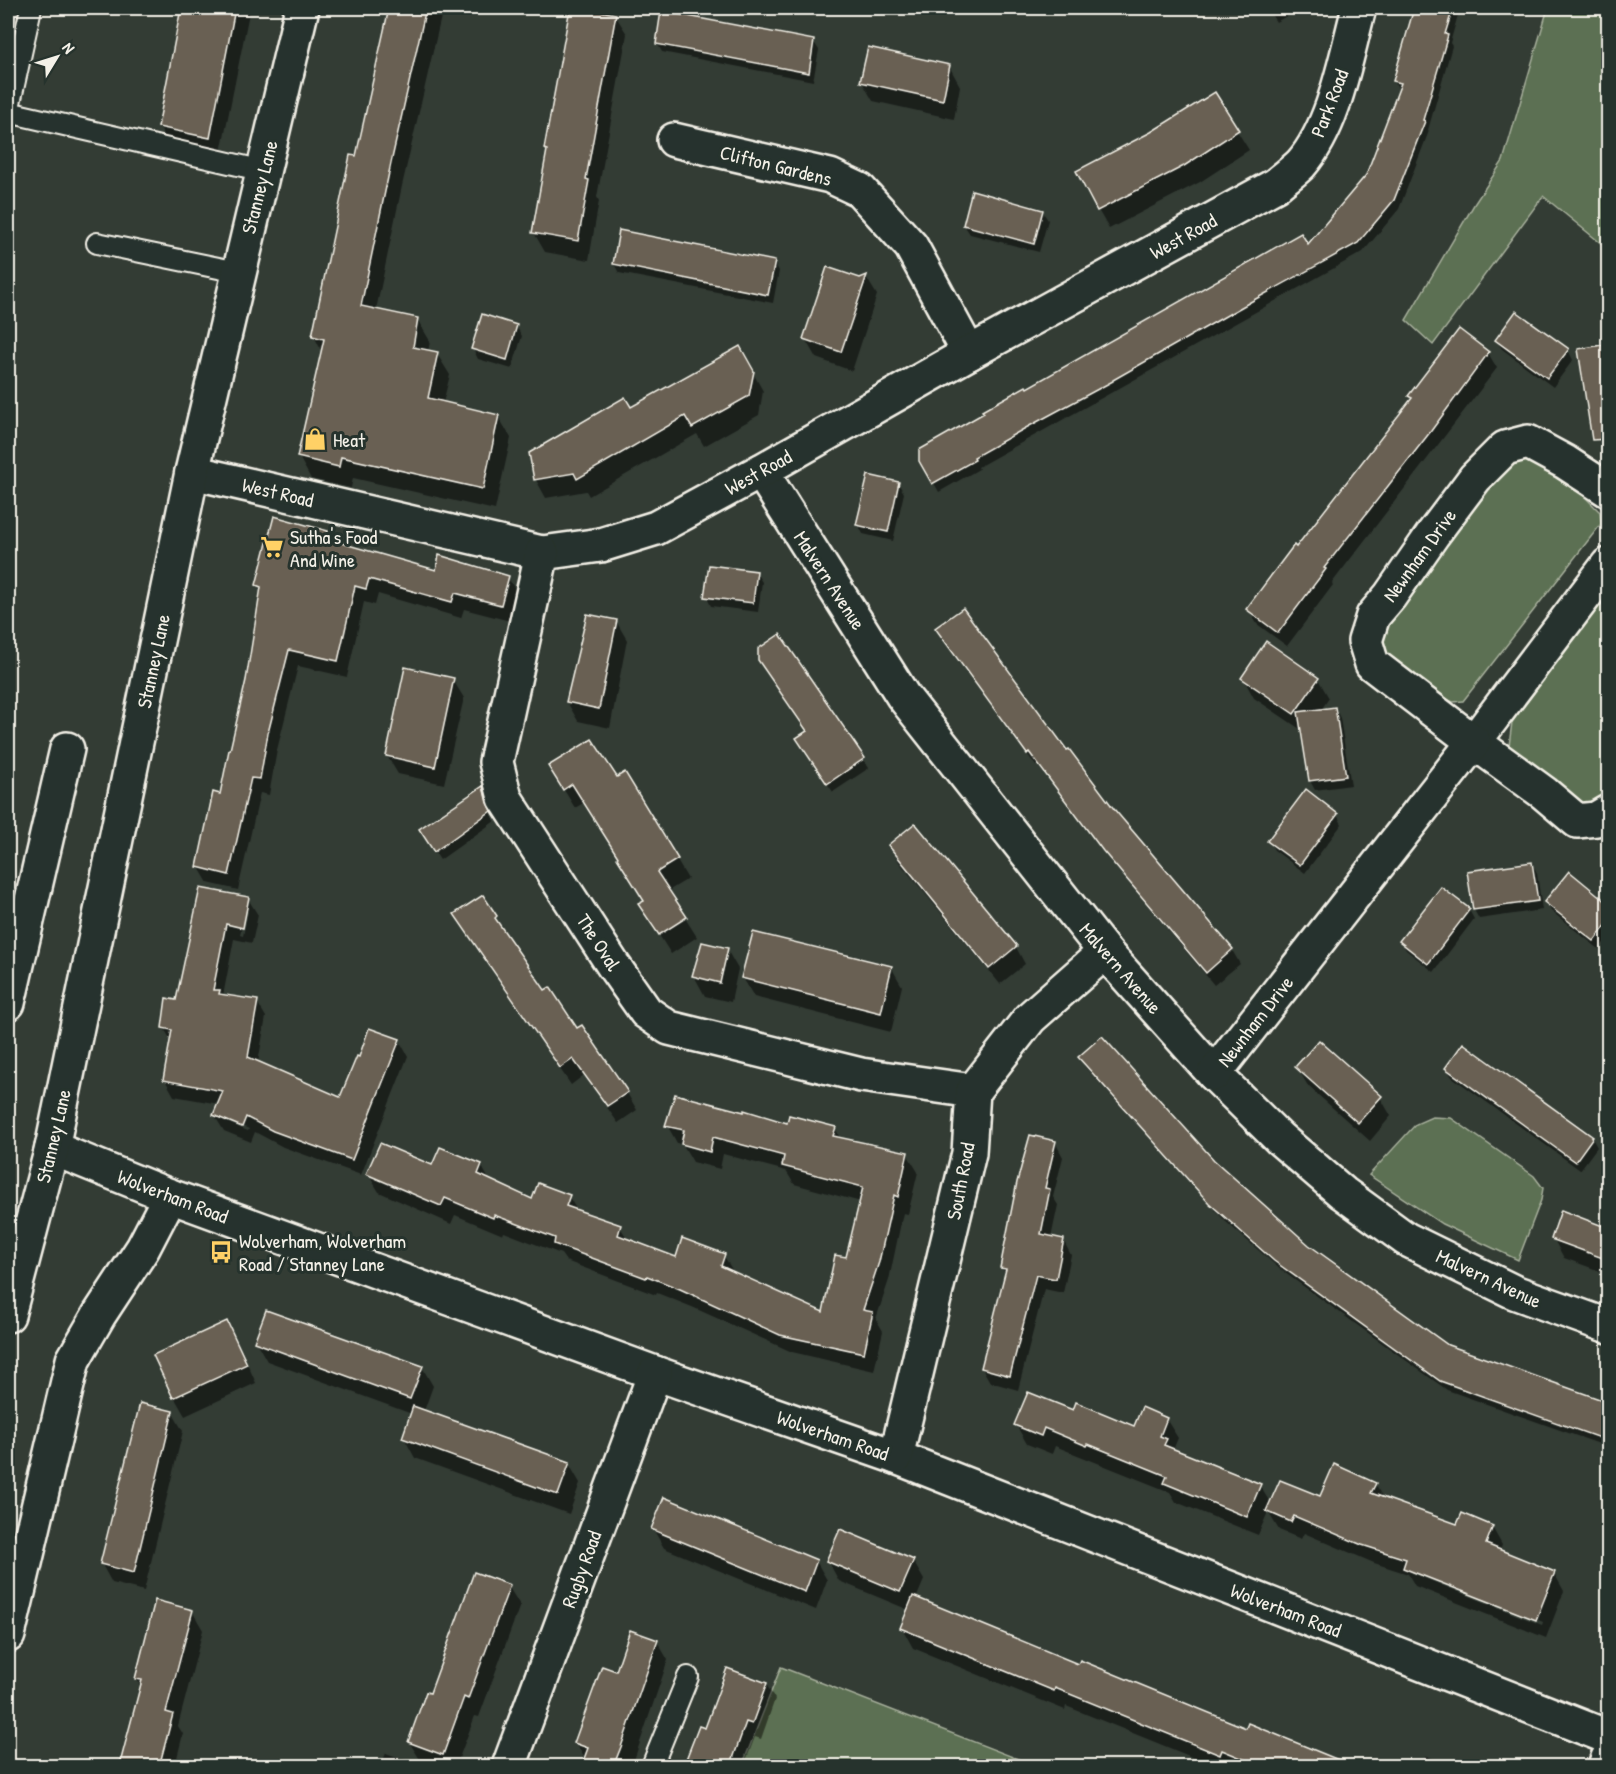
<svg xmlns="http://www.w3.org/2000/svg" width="1616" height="1774" font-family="'Patrick Hand',sans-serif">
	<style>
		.green { fill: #5c7052; stroke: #a8b09d; stroke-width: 1.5 }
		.shadow { fill: #0007; fill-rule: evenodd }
		.building { fill: #696052; stroke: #f4f1e8; stroke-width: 1.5 }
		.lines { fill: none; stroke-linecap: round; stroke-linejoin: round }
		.lane-casing { stroke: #f4f1e8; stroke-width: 24 }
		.street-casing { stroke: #f4f1e8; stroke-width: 38 }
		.secondary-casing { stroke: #f4f1e8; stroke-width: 38 }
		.lane { stroke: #26332d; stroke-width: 20 }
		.street { stroke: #26332d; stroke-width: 33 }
		.secondary { stroke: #26332d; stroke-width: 33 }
		.labels { text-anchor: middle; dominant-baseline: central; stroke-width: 6; stroke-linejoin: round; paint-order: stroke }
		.street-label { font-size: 20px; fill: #f4f1e8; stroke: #26332d }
		.poi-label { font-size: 20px; fill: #f4f1e8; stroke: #26332d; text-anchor: start }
	</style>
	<rect width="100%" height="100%" fill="#333c34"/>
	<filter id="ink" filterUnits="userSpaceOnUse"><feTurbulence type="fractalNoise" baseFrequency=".0167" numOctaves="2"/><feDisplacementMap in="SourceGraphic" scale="12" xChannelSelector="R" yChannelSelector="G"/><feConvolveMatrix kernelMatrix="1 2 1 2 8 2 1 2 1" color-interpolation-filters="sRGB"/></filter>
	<g filter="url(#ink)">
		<g class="green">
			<path d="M1548 8H1608V249L1543 196 1433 345 1406 320 1475 203 1503 161Z"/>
			<path d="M1525 458 1571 483 1600 512 1601 524 1463 701 1453 702 1440 696 1383 653 1379 641 1385 623 1507 463Z"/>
			<path d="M1608 593V801L1589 809 1519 759 1509 746 1512 722Z"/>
			<path d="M1432 1117 1451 1118 1534 1176 1543 1188 1541 1200 1518 1260 1442 1224 1369 1175 1416 1124Z"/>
			<path d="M781 1667 1036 1766H742Z"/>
		</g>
		<g class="shadow">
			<path d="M183 8H250L220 157 170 146 159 127Z"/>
			<path d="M391 8H443L402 186 376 310 417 319 430 341 428 352 437 354 450 375 443 403 498 416 511 438 495 510 353 478 351 488 311 479 299 457 322 352 314 336 357 158Z"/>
			<path d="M572 8 615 15 627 34 597 197 599 201 589 260 545 252 534 233 548 154 546 149Z"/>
			<path d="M1267 8H1301L1276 22Z"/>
			<path d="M1415 8H1460L1450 43 1452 46 1428 130 1429 131 1399 209 1363 252 978 467 979 469 939 492 921 460 1026 390 1308 247 1368 176 1400 91 1394 81Z"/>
			<path d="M813 41 819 50 813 81 662 52 657 43Z"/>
			<path d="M949 66 960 86 954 119 873 101 862 82Z"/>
			<path d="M1214 94 1249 150 1200 182 1109 229 1098 210 1152 133Z"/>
			<path d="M1042 211 1048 220 1039 252 970 234 964 225Z"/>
			<path d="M774 262 779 271 773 303 619 273 614 264Z"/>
			<path d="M866 277 877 295 852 371 816 358 805 339 861 280Z"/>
			<path d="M1517 313 1568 350 1573 360 1553 387 1502 349 1496 340Z"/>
			<path d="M516 326 522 336 512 369 478 359 473 349Z"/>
			<path d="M1608 346V398L1591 401 1580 350Z"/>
			<path d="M739 348 763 391 759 415 704 446 697 434 589 496 586 491 546 498 536 480 630 409Z"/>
			<path d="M1488 353 1497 368 1332 583 1333 585 1287 646 1257 624 1248 609 1412 400 1410 396Z"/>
			<path d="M898 483 904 493 893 541 863 534 858 524Z"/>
			<path d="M327 532 333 543 437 572 508 578 518 594 510 621 464 609 461 618 378 594 375 605 364 602 347 677 298 666 277 750 269 795 260 793 238 890 208 883 198 866 222 796 248 680 262 592 258 585Z"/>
			<path d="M756 573 762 582 758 612 711 606 706 596Z"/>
			<path d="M616 621 627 640 610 728 578 721 567 702Z"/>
			<path d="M780 636 869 768 833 792 803 747 808 732Z"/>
			<path d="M945 642 1067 753 1113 810 1232 950 1240 964 1214 985 1113 864 1038 765 1036 766Z"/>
			<path d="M1243 678 1318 679 1329 698 1321 710 1335 708 1340 718 1351 785 1315 790 1310 781 1303 731 1254 698Z"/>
			<path d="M453 680 464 698 444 784 398 774 387 756Z"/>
			<path d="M550 767 616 779 625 774 688 879 668 891 697 937 671 954 640 905 645 902 585 802 575 808Z"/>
			<path d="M482 788 487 797 491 814 495 821 440 860 426 839Z"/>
			<path d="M1337 815 1342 824 1305 873 1274 850 1269 841Z"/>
			<path d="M890 846 1016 947 1025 964 1000 984 899 862Z"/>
			<path d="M1532 863 1537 873 1542 910 1479 919 1474 910Z"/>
			<path d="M1569 873 1608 904V938L1599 949 1551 911 1546 902Z"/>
			<path d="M201 890 248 899 258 915 252 943 234 939 223 996 257 1002 266 1017 258 1063 341 1099 399 1040 408 1056 361 1175 283 1147 255 1132 251 1142 224 1131 214 1115 219 1104 174 1096 165 1080 172 1042 163 1027 177 1002ZM245 911H248L243 936 240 935ZM226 1119 249 1129 248 1131 226 1122Z"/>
			<path d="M482 897 545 992 627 1093 637 1110 618 1123 584 1075 571 1085 466 931Z"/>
			<path d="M1469 910 1474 919 1434 972 1406 950 1401 941Z"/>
			<path d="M727 950 738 969 731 1002 705 996 694 976Z"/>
			<path d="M891 967 902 986 891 1032 754 997 743 978Z"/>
			<path d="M1080 1058 1213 1161 1309 1246 1447 1346 1608 1404V1447L1447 1390 1281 1270 1225 1221 1085 1067Z"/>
			<path d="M1297 1067 1380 1097 1391 1116 1370 1141 1308 1086Z"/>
			<path d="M1446 1068 1592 1138 1597 1147 1580 1170 1452 1077Z"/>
			<path d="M667 1125H788L835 1128 841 1139 907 1154 918 1172 908 1214 903 1213 889 1280 876 1319 883 1331 874 1371 792 1352 692 1307 657 1293 656 1295 566 1261 561 1254 504 1232 503 1235 455 1215 451 1224 379 1192 368 1174 433 1167 481 1165 490 1181 533 1201 569 1197 578 1212 620 1227 629 1241 677 1259 724 1256 734 1273 824 1314 847 1259 861 1202 794 1184 786 1171 723 1154 720 1169 693 1162 683 1145 677 1143Z"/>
			<path d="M1055 1142 1063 1157 1053 1197 1058 1205 1051 1238 1063 1240 1071 1255 1063 1293 1044 1289 1018 1390 990 1382 982 1368 1006 1275 1001 1267Z"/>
			<path d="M1562 1212 1608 1230V1274L1564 1258 1553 1238Z"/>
			<path d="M227 1323 238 1343 256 1383 185 1416 174 1397Z"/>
			<path d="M256 1342 422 1367 433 1386 424 1411 569 1464 580 1483 569 1514 415 1458 404 1438 412 1414 267 1361Z"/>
			<path d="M172 1412 183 1431 144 1591 112 1583 101 1563Z"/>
			<path d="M1073 1412 1135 1428 1166 1419 1178 1438 1173 1450 1260 1486 1271 1504 1321 1498 1375 1484 1384 1500 1458 1526 1492 1527 1502 1545 1500 1551 1554 1573 1564 1591 1546 1638 1415 1586 1408 1574 1374 1563 1304 1533 1301 1539 1279 1530 1268 1512 1258 1535 1176 1502 1170 1492 1055 1446 1052 1454 1027 1444 1016 1425ZM1412 1570 1543 1622 1542 1625 1412 1573Z"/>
			<path d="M653 1529 816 1561 827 1580 816 1610 664 1548Z"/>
			<path d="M828 1561H913L924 1580 916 1599 1079 1666 1247 1730 1350 1766H1214L1066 1706 1065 1710 913 1648 902 1628 909 1610 839 1581Z"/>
			<path d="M508 1586 520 1605 479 1717 475 1716 456 1766H435L421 1761 409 1742 431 1695Z"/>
			<path d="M192 1611 203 1630 178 1726 183 1734 175 1766H121L141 1687 136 1678Z"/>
			<path d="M657 1641 668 1660 632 1766H582L585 1759 576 1743 617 1673Z"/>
			<path d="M766 1684 775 1699 761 1739 755 1737 744 1766H686L706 1730Z"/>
			<path d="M386 1753 419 1765 420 1766H381Z"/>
			<path d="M1426 1756 1452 1766H1422Z"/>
		</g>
		<g class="building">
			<path d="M181 8H201L234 14 210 138 158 127Z"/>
			<path d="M389 8H426L391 163 361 306 418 318 413 347 438 352 428 398 499 415 483 489 341 457 339 467 297 457 324 339 312 336 350 155 356 156Z"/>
			<path d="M570 8H583L616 14 586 179 589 180 578 241 532 233 547 150 544 149Z"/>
			<path d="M1414 8H1453L1445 34 1448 35 1423 120 1425 121 1394 200 1358 243 1252 301 1113 380V381L1022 430 974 457 975 460 932 484 919 461V450L984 413 982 411 1026 386 1027 388 1301 233 1308 244 1366 175 1401 83 1393 81Z"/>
			<path d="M661 11 814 40 809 73 656 44Z"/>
			<path d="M868 47 950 65 943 100 860 82Z"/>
			<path d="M1215 92 1239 130 1184 166 1097 211 1076 171 1151 132Z"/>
			<path d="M972 190 1043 210 1034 244 963 225Z"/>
			<path d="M619 230 775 261 768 295 613 264Z"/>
			<path d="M827 267 860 278 867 275 841 352 803 339Z"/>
			<path d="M1516 311 1569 349 1547 378 1495 340Z"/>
			<path d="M482 314 517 325 507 360 471 349Z"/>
			<path d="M1459 329 1489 352 1431 431 1324 568 1326 569 1278 633 1246 609 1294 545 1296 547 1412 398 1408 396Z"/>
			<path d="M1608 344V439L1592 440 1578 349Z"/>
			<path d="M740 346 754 371 749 396 692 428 685 416 577 479 574 473 534 480 529 453 625 397 631 407Z"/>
			<path d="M868 475 899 482 888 532 856 525Z"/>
			<path d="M274 516 328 531 327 539 436 570 439 555 509 576 501 605 455 593 452 602 369 579 366 589 355 586 338 661 289 650 268 733 260 779 251 778 229 875 197 867 213 792 220 794 229 750H230L246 680 261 587 256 585Z"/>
			<path d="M709 565 757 571 753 603 704 597Z"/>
			<path d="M963 608 1067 750 1069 749 1114 809 1233 949 1206 973 1103 851 1029 752 1027 754 935 628Z"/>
			<path d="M587 614 617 620 599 709 566 702Z"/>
			<path d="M780 634 865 758 827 784 796 738 807 731 758 660V649Z"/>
			<path d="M1266 641 1319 678 1294 714 1241 678Z"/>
			<path d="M405 667 454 678 435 767 386 756Z"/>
			<path d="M1335 707 1346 776 1309 781 1298 712Z"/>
			<path d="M592 739 617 777 625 772 678 859 657 872 687 917 659 935 638 904 644 901 617 858 618 857 572 784 563 790 548 766Z"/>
			<path d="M483 786 487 803 491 811 434 852 419 829Z"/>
			<path d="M1306 789 1338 814 1300 865 1267 841Z"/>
			<path d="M915 823 1017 946 989 969 888 845Z"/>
			<path d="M1532 862 1538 901 1473 910 1467 871Z"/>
			<path d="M1569 871 1608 903V923L1594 941 1544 902Z"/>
			<path d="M1441 887 1470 909 1428 964 1399 941Z"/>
			<path d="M200 888 249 897 243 928 226 924 213 990H220L219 994 258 1000 248 1057 340 1097 357 1056 359 1057 369 1028 400 1039 352 1160 273 1131 246 1117 242 1127 213 1115 223 1091 163 1080 172 1030 162 1028 166 998 176 1000Z"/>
			<path d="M483 895 497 916 495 918 545 990 550 987 577 1028 582 1025 628 1092 607 1106 573 1059 560 1068 454 914Z"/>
			<path d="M753 932 892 966 881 1013 741 978Z"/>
			<path d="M702 942 728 948 720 983 692 976Z"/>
			<path d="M1102 1036 1214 1160 1309 1245 1448 1345 1608 1402V1441L1440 1381 1274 1261 1209 1203 1078 1057Z"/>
			<path d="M1319 1040 1382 1096 1358 1123 1295 1067Z"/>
			<path d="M1463 1043 1593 1137 1575 1162 1445 1068Z"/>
			<path d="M675 1094 744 1112V1110L787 1123 789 1115 836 1127 833 1136 908 1152 898 1197 894 1195 879 1262 863 1310 873 1312 864 1353 780 1335 680 1289 647 1276 646 1278 554 1244 555 1238 494 1215 493 1218 445 1198 441 1206 366 1174 380 1143 432 1165 440 1147 482 1164 478 1174 532 1199 538 1183 570 1195 566 1206 621 1225 618 1235 676 1257 682 1238 725 1254 721 1266 823 1312 835 1255 846 1257 863 1187 782 1166 784 1156 713 1137 710 1152 681 1144 684 1130 665 1126Z"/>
			<path d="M1030 1135 1056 1141 1045 1188 1050 1189 1041 1234 1064 1239 1056 1279 1036 1275 1010 1376 981 1368 1006 1269 1000 1268 1017 1182Z"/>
			<path d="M1561 1210 1608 1228V1260L1551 1239Z"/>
			<path d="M266 1310 423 1366 410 1399 254 1342Z"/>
			<path d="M227 1321 247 1364 173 1398 153 1355Z"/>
			<path d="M1028 1392 1073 1410 1076 1402 1134 1426 1142 1407 1167 1418 1160 1436 1167 1439 1164 1445 1261 1484 1247 1517 1164 1483 1167 1476 1088 1444 1087 1446 1044 1428 1041 1436 1014 1425Z"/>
			<path d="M140 1403 173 1411 134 1573 100 1564Z"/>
			<path d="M413 1406 570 1462 558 1495 402 1438Z"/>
			<path d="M1334 1464 1376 1483 1371 1493 1457 1524 1462 1513 1493 1526 1486 1544 1555 1572 1536 1620 1403 1568 1406 1559 1362 1545 1294 1516 1291 1522 1266 1511 1280 1480 1320 1496Z"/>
			<path d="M664 1497 817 1560 805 1592 651 1529Z"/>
			<path d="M840 1529 914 1560 900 1592 826 1561Z"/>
			<path d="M474 1572 510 1585 468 1699 464 1697 443 1755 408 1742 426 1692 430 1693Z"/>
			<path d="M913 1596 1078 1664 1080 1660 1246 1728 1248 1723 1351 1765V1767H1263L1222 1750 1220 1755 1055 1688 1054 1691 900 1628Z"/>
			<path d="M155 1600 193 1610 166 1712 173 1714 159 1767H119L142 1680 135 1679Z"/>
			<path d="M630 1630 658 1640 621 1747 613 1767H581L588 1748 574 1743 602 1666 616 1671Z"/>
			<path d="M727 1668 767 1683 752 1724 746 1722 730 1767H683L699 1726 705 1728Z"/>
		</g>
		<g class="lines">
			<g class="lane-casing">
				<g id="lane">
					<path d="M31 8 8 112 264 171"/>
					<path d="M97 243 238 272"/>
					<path d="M652 1766 688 1677"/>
				</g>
			</g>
			<g class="street-casing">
				<g id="street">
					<path d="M674 140 830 176 860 190 911 246 969 353"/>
					<path d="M761 471 903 696 1105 952 1214 1074 1279 1138 1343 1193 1406 1239 1514 1292 1608 1326"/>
					<path d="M192 472 542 553 601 545 656 528 761 471 969 353 1276 185C1284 178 1294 171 1301 164 1335 125 1346 56 1359 8"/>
					<path d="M542 553 496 762 505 798 613 965 646 1012 669 1028 861 1075 973 1091"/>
					<path d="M1608 565 1474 742 1544 793 1577 821 1596 819 1608 812"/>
					<path d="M8 1003 67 749"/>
					<path d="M1214 1074 1474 742 1372 664 1365 641 1373 616 1390 596 1433 534 1475 478 1505 448 1528 442 1565 462 1608 490"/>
					<path d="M52 1148 170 1196 655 1373 896 1457 1608 1737"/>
					<path d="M896 1457 969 1153 973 1091 1030 1018 1105 952"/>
					<path d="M8 1635 73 1360 99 1315 143 1248 170 1196"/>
					<path d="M509 1766 655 1373"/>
					<path d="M1605 1766 1608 1758"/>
				</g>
			</g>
			<g class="secondary-casing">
				<path id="secondary" d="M8 1315 52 1148 192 472 302 8"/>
			</g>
			<use href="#lane" class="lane"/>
			<use href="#street" class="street"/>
			<use href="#secondary" class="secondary"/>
		</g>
	</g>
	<defs>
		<g id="shop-bare" transform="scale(1.8)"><path d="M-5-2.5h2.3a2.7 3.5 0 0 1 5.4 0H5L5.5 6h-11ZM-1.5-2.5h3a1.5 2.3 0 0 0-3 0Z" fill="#ffd166" stroke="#26332d" stroke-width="2.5" paint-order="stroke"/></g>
		<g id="supermarket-bare" transform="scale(1.8)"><path d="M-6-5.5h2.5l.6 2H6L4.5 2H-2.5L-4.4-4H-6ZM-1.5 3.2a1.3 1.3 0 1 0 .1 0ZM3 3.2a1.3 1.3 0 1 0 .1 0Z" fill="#ffd166" stroke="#26332d" stroke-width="2.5" paint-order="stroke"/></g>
		<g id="bus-bare" transform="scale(1.8)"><path d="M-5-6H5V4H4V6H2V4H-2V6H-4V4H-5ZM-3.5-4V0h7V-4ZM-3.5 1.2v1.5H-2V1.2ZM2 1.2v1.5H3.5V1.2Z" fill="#ffd166" stroke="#26332d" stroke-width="2.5" paint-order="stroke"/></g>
	</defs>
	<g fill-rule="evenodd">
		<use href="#shop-bare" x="315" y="439"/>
		<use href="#supermarket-bare" x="272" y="547"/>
		<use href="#bus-bare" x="221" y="1252"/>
	</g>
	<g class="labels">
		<g class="street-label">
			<text transform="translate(1329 103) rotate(-69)">Park Road</text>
			<text transform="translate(776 165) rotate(14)">Clifton Gardens</text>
			<text transform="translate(259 187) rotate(-76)">Stanney Lane</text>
			<text transform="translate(1183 236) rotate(-29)">West Road</text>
			<text transform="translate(758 472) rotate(-29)">West Road</text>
			<text transform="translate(278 492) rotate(13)">West Road</text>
			<text transform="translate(1419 555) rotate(-54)">Newnham Drive</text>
			<text transform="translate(830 580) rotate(57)">Malvern Avenue</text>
			<text transform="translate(153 661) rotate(-78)">Stanney Lane</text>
			<text transform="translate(599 942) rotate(57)">The Oval</text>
			<text transform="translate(1121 968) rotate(49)">Malvern Avenue</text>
			<text transform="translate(1255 1021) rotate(-52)">Newnham Drive</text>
			<text transform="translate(53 1136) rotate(-77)">Stanney Lane</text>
			<text transform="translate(960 1181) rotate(-79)">South Road</text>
			<text transform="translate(173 1196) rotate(21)">Wolverham Road</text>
			<text transform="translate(1489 1278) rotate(25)">Malvern Avenue</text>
			<text transform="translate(833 1435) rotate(19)">Wolverham Road</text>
			<text transform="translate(581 1569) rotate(-70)">Rugby Road</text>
			<text transform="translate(1286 1610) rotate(21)">Wolverham Road</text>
		</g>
		<g class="poi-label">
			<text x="333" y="439">Heat</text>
			<text x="290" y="536">Sutha's Food<tspan x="290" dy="23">And Wine</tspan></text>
			<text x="239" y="1240">Wolverham, Wolverham<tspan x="239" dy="23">Road / Stanney Lane</tspan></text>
		</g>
	</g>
	<rect width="1616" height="1774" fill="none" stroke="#26332d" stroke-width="30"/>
	<rect x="15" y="15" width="1586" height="1744" fill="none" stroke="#f4f1e8" stroke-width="2" filter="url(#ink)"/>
	<g transform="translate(57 57) rotate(52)" stroke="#26332d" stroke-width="4.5" paint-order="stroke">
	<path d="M0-4.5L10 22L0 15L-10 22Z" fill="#f4f1e8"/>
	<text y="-9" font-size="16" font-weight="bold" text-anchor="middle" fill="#f4f1e8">N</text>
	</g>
</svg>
